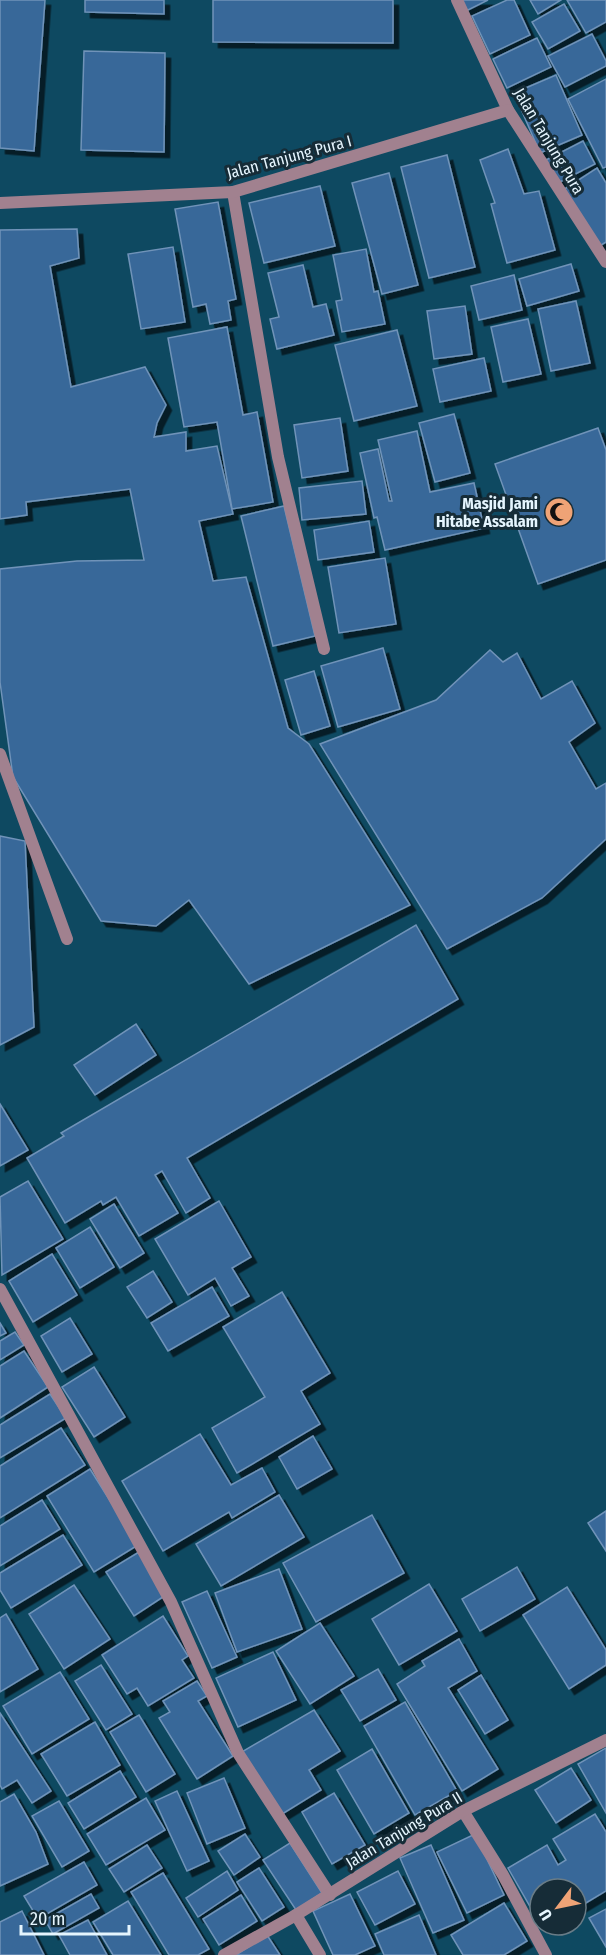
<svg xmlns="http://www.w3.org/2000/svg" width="606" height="1955" font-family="'Fira Sans Condensed',sans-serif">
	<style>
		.building { fill: #386899; stroke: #7093b9; stroke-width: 1.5; filter: url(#shadow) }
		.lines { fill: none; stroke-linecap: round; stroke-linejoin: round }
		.service { stroke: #a1818f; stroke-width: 12 }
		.minor { stroke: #a1818f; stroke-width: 12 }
		.tertiary { stroke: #a1818f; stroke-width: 12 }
		.labels { text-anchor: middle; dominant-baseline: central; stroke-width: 6; stroke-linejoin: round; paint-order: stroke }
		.street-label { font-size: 16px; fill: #e5f5fe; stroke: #162c37 }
		.poi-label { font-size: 16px; font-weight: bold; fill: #e5f5fe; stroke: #162c37; text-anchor: end }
	</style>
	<defs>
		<filter id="shadow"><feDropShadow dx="5.5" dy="5.5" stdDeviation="0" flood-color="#0009"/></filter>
	</defs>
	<rect width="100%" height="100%" fill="#0e4961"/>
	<g class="building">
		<path d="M0 0H45L34 151 0 148Z"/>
		<path d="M85 0H164V14L85 12Z"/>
		<path d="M213 0H393V43L213 42Z"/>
		<path d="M461 0H488L466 11Z"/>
		<path d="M507 0H514L530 35 490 54 472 16Z"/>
		<path d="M530 0H561L538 14Z"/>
		<path d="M567 0H606V22L586 33Z"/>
		<path d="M564 4 580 31 548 49 532 22Z"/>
		<path d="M592 34 606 61V66L565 87 548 56Z"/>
		<path d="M537 38 551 67 507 88 493 59Z"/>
		<path d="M84 51 165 53 164 152 81 150Z"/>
		<path d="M556 75 582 135 540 153 514 93Z"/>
		<path d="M606 79V167L603 168 568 99Z"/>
		<path d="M583 141 595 164 556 184 544 161Z"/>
		<path d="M508 149 524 194 539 191 555 250 507 263 491 204 495 203 480 160Z"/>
		<path d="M447 155 475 267 429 278 401 167Z"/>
		<path d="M597 168 606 183V242L598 247 563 190Z"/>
		<path d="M389 173 418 285 382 294 352 183Z"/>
		<path d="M320 186 335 246 264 263 249 203Z"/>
		<path d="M218 202 236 299 228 301 231 320 210 324 206 304 193 307 175 209Z"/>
		<path d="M77 229 79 258 50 266 71 387 145 367 166 405 157 423 154 437 186 432V451L217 446 233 514 199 521 213 581 246 577 288 728 309 744 410 905 249 984 189 900 156 926 101 921 13 777 0 682V569L77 561 144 560 130 489 26 502 27 515 0 519V230Z"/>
		<path d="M173 247 185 322 141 329 128 254Z"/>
		<path d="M366 249 374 292 378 291 385 324 342 332 336 301 342 300 333 255Z"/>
		<path d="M571 264 579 291 527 306 519 279Z"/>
		<path d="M303 265 313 307 326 304 334 335 277 349 270 319 279 317 268 273Z"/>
		<path d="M514 275 522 310 479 320 471 286Z"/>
		<path d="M576 301 590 363 551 371 538 309Z"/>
		<path d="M465 306 472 354 434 359 427 311Z"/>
		<path d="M528 319 541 374 503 382 491 327Z"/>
		<path d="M227 327 243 415 257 412 273 502 232 509 217 422 184 427 168 338Z"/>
		<path d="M397 330 417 406 354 421 335 345Z"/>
		<path d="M484 358 491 391 440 402 433 369Z"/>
		<path d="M454 414 470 473 435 482 419 423Z"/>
		<path d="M340 418 348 471 302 478 294 425Z"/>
		<path d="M598 428 606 450V560L538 584 495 464Z"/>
		<path d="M417 431 430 492 474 483 484 528 385 550 377 517 374 518 360 453 378 449 389 501H392L378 440Z"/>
		<path d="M362 481 366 514 302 520 299 488Z"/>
		<path d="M284 506 315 636 273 646 241 516Z"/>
		<path d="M369 521 374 552 318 560 314 530Z"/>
		<path d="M385 558 396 624 339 633 328 567Z"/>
		<path d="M383 648 400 709 338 727 321 666Z"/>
		<path d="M490 650 503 662 517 653 541 699 572 681 595 723 569 742 596 789 606 783V839L542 898 447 949 320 744 436 700Z"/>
		<path d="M314 671 330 726 301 735 285 680Z"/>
		<path d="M0 836 25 841 34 1027 0 1045Z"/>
		<path d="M416 925 458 999 187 1158 210 1198 186 1213 162 1171 155 1175 178 1213 139 1236 116 1197 103 1205 101 1201 65 1223 27 1158 64 1136 61 1133Z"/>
		<path d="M136 1024 156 1055 95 1095 74 1065Z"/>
		<path d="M0 1104 28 1150 0 1166Z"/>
		<path d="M28 1181 63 1239 2 1275 0 1197Z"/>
		<path d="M219 1201 251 1257 232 1268 249 1296 231 1306 215 1278 188 1295 155 1239Z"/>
		<path d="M114 1204 144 1253 120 1268 90 1219Z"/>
		<path d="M90 1227 114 1267 80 1288 56 1248Z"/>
		<path d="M52 1254 77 1295 33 1322 9 1281Z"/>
		<path d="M153 1271 172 1302 147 1318 127 1287Z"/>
		<path d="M212 1287 229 1316 168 1351 151 1323Z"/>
		<path d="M282 1292 330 1373 301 1391 320 1424 237 1473 212 1428 265 1397 223 1327Z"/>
		<path d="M70 1318 92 1354 62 1372 41 1336Z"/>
		<path d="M0 1323 6 1333 0 1336Z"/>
		<path d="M15 1332 24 1345 0 1360V1341Z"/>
		<path d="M24 1351 48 1387 0 1418V1366Z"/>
		<path d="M94 1367 125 1417 94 1437 62 1387Z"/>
		<path d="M50 1394 66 1418 0 1458V1425Z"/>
		<path d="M61 1428 85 1465 0 1518V1466Z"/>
		<path d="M200 1434 231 1485 262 1468 275 1492 232 1518 229 1512 163 1551 122 1481Z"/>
		<path d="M313 1436 332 1469 297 1489 279 1457Z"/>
		<path d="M90 1469 138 1545 94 1572 47 1496Z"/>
		<path d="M279 1495 304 1537 221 1586 196 1544Z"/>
		<path d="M42 1500 60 1529 0 1566V1526Z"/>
		<path d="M606 1511V1551L588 1523Z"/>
		<path d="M372 1515 404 1573 316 1622 283 1563Z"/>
		<path d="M63 1535 82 1565 11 1608 0 1590V1573Z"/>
		<path d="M139 1552 166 1595 134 1616 106 1572Z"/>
		<path d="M517 1567 535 1599 480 1631 462 1599Z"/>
		<path d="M279 1569 302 1629 237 1652 215 1593Z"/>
		<path d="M429 1584 457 1631 399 1665 372 1619Z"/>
		<path d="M74 1585 110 1639 64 1669 29 1614Z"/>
		<path d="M567 1587 606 1650V1665L569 1689 523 1615Z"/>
		<path d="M207 1591 237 1657 212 1668 182 1602Z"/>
		<path d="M6 1614 38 1669 0 1692V1618Z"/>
		<path d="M163 1616 188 1656 182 1660 194 1678 148 1706 137 1688 127 1694 102 1655Z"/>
		<path d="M320 1623 354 1676 310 1704 276 1651Z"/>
		<path d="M459 1639 477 1671 448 1688 498 1769 462 1791 397 1684 425 1666 422 1661Z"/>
		<path d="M273 1652 296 1700 238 1727 216 1678Z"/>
		<path d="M101 1665 132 1714 106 1730 75 1681Z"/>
		<path d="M378 1669 396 1700 360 1721 341 1690Z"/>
		<path d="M60 1672 89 1719 32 1754 3 1706Z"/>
		<path d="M481 1675 508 1720 485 1734 458 1690Z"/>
		<path d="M197 1681 207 1696 198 1701 233 1756 197 1779 159 1718 170 1712 163 1701Z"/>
		<path d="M405 1702 457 1791 415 1815 364 1726Z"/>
		<path d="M314 1710 340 1751 309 1770 321 1790 279 1816 240 1753Z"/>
		<path d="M0 1713 51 1791 32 1803 17 1780 2 1789 0 1785Z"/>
		<path d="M139 1715 175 1774 146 1792 110 1732Z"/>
		<path d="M95 1722 120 1765 67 1796 41 1754Z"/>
		<path d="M606 1748V1813L578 1764Z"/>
		<path d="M372 1749 409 1813 374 1834 337 1770Z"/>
		<path d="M571 1768 591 1800 556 1823 535 1790Z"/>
		<path d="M120 1771 136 1797 84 1829 68 1803Z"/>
		<path d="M224 1778 245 1828 207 1844 187 1793Z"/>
		<path d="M177 1791 209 1861 187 1871 155 1801Z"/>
		<path d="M334 1793 365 1845 332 1864 302 1812Z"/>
		<path d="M14 1794 36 1832 48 1864 0 1886V1802Z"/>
		<path d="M146 1798 165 1830 106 1865 87 1834Z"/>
		<path d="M59 1801 89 1851 62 1867 32 1816Z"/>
		<path d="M595 1814 606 1832V1891L576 1909V1889H540V1917L535 1909 532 1910 508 1868 547 1845 558 1865 566 1860 553 1839Z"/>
		<path d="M245 1834 260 1857 234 1875 218 1851Z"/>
		<path d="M475 1834 504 1895 467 1913 437 1852Z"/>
		<path d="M290 1843 322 1893 296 1910 263 1860Z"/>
		<path d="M147 1845 162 1868 124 1892 109 1869Z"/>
		<path d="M431 1845 464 1920 433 1933 400 1858Z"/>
		<path d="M84 1862 97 1885 38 1919 24 1896Z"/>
		<path d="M259 1868 284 1907 262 1921 237 1882Z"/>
		<path d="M227 1871 238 1890 198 1917 186 1898Z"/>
		<path d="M398 1871 415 1904 375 1925 357 1892Z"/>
		<path d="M163 1873 209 1949 198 1955H169L131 1892Z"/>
		<path d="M91 1894 99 1908 53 1934 45 1920Z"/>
		<path d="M350 1894 375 1946 355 1955H333L313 1911Z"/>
		<path d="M241 1895 257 1921 219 1945 203 1919Z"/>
		<path d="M128 1901 161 1955H113L93 1922Z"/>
		<path d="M504 1903 527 1941 504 1955H463L451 1935Z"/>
		<path d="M606 1909V1947L589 1918Z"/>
		<path d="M22 1911 44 1955H0V1922Z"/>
		<path d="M419 1915 436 1955H384L375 1934Z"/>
		<path d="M88 1920 107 1955H70L59 1935Z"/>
		<path d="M267 1935 280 1955H236Z"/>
	</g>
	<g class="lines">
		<path class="service" d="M0 754 67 939"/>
		<g class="minor">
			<path d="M233 192 278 457 324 649"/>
			<path d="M0 1289 171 1602 238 1753 330 1895"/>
			<path d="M463 1811 503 1875 546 1955"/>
			<path d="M296 1915 320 1955"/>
			<path d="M224 1955 296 1915 463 1811 606 1740"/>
		</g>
		<g class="tertiary">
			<path d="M457 0 508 110 606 262"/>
			<path d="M0 203 233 192 508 110"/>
		</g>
	</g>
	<defs>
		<g id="mosque-disc" transform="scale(1.5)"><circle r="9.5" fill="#efa376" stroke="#162c37"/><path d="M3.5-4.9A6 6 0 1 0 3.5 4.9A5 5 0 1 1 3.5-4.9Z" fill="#111"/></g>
	</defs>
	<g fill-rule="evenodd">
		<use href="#mosque-disc" x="559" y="512"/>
	</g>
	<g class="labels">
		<g class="street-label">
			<text transform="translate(549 141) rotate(59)">Jalan Tanjung Pura</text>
			<text transform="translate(289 157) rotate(-15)">Jalan Tanjung Pura I</text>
			<text transform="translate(404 1830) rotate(-31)">Jalan Tanjung Pura II</text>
		</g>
		<g class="poi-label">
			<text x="538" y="503">Masjid Jami<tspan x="538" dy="18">Hitabe Assalam</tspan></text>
		</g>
	</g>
	<g transform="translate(558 1907) rotate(238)"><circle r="28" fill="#162c37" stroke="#697c87" stroke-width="1.5"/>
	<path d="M0-4.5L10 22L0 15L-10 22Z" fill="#efa376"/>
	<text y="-9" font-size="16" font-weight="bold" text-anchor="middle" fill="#e5f5fe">U</text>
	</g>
	<path d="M21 1925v9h108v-9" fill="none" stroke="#e5f5fe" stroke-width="3"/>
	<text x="30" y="1925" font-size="18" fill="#e5f5fe" stroke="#162c37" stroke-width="4.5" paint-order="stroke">20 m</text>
</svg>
